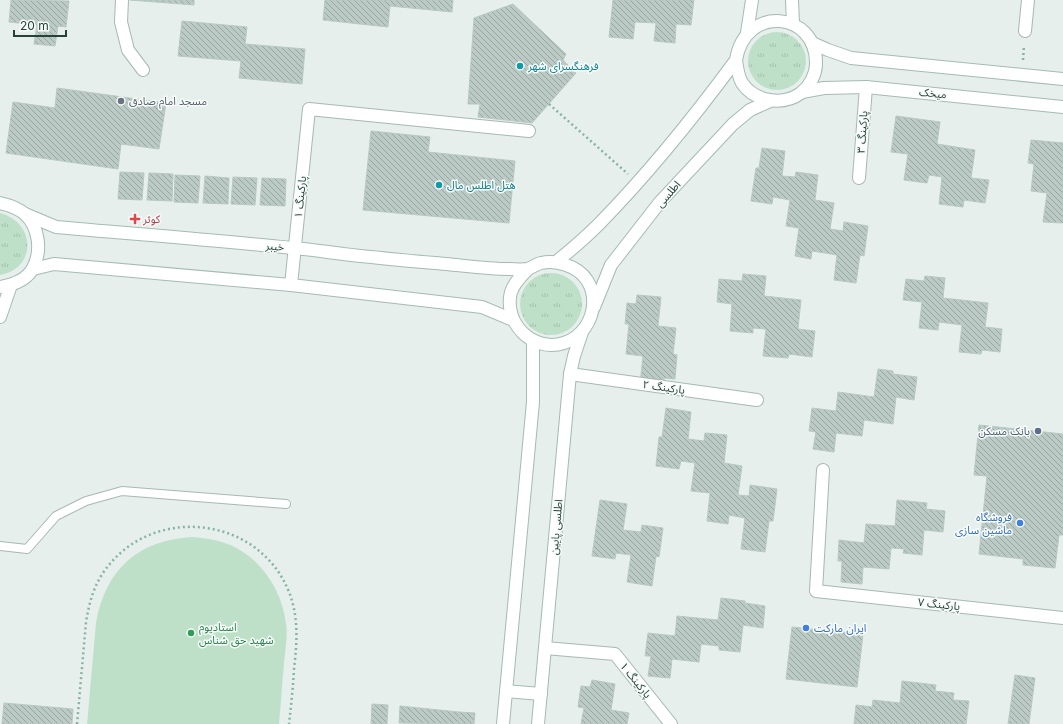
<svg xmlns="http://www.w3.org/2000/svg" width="1063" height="724" font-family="Inter,'Noto Sans Arabic',sans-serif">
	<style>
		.grass { fill: url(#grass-tufts) }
		.pitch { fill: #bfe0c8 }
		.building { fill: url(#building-back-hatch); stroke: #b8c9c2 }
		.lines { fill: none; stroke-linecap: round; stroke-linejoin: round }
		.lane-casing { stroke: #a8b8b2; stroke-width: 10 }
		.street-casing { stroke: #a8b8b2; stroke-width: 14 }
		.secondary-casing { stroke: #a4bbb3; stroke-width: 14 }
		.path { stroke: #86b3a5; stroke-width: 2.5; stroke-dasharray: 2 3; stroke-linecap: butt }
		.lane { stroke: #fff; stroke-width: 8 }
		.street { stroke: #fff; stroke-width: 12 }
		.secondary { stroke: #fff; stroke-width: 12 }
		.culture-dot { fill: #0f9aa8; stroke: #f7fbf9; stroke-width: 1.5 }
		.worship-dot { fill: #6b7280; stroke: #f7fbf9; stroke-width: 1.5 }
		.health-dot { fill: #e0444e; stroke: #f7fbf9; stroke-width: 1.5 }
		.service-dot { fill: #5c6f8a; stroke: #f7fbf9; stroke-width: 1.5 }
		.shop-dot { fill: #3f7fe0; stroke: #f7fbf9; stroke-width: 1.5 }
		.leisure-dot { fill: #2e9e5b; stroke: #f7fbf9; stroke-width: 1.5 }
		.labels { text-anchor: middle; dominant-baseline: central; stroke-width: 3; stroke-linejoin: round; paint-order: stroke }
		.culture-label { font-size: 11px; fill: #0d838f; stroke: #f7fbf9; text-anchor: start }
		.street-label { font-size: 11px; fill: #24423a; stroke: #f7fbf9 }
		.worship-label { font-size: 11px; fill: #5b616d; stroke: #f7fbf9; text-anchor: start }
		.health-label { font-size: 11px; fill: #be3a42; stroke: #f7fbf9; text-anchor: start }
		.service-label { font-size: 11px; fill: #4e5e75; stroke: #f7fbf9; text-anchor: end }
		.shop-label { font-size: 11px; fill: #366cbe; stroke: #f7fbf9; text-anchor: end }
		.leisure-label { font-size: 11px; fill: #27864d; stroke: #f7fbf9; text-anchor: start }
	</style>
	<defs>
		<pattern id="grass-tufts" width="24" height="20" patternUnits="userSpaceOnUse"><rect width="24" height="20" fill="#bfe0c8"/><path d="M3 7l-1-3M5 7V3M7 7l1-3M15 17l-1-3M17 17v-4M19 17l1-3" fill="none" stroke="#a4c1ad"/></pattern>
		<pattern id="building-back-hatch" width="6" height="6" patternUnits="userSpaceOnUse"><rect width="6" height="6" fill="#bbcac4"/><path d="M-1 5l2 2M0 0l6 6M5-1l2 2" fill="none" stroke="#98a6a0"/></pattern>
	</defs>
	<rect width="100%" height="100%" fill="#e6efeb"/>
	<g class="grass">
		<circle cx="777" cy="61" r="29"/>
		<path d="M0 213C37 223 36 269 0 275Z"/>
		<circle cx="551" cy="304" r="31"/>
	</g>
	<path class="pitch" d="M192 537C202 538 212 539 222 542 258 553 282 588 286 624 288 637 285 650 284 663 282 684 281 704 279 724H87L96 623C105 570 138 540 192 537Z"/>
	<g class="building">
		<path d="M11 0 69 1 66 27 58 26 55 46 34 44 37 25 9 22Z"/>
		<path d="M130 0H194V5Z"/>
		<path d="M325 0H453L452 12 390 6 388 27 323 20Z"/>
		<path d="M613 0H694L691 25 676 24 675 43 654 41 656 23 635 22 633 39 609 37Z"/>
		<path d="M513 4 566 54 563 60 576 73 532 123 478 117 480 104H468L474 18Z"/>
		<path d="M182 21 247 27 245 44 305 49 302 84 239 78 241 61 178 56Z"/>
		<path d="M57 88 166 103 159 149 121 144 118 169 6 153 13 102 55 108Z"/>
		<path d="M896 116 940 122 937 144 975 150 971 178 989 180 985 203 964 200 963 207 939 204 942 177 929 175 927 183 904 180 908 154 891 152Z"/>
		<path d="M371 131 430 137 428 152 515 161 509 223 363 210Z"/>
		<path d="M1031 140 1063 143V223L1043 222 1047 193 1031 191 1034 164 1028 163Z"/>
		<path d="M762 148 785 151 782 176 795 177 796 172 818 175 815 200 834 203 830 229 843 231 844 222 868 226 864 256 860 255 856 283 834 280 837 255 812 251 811 259 795 256 799 228 786 226 790 200 773 197 772 204 751 201 756 168H759Z"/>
		<path d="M120 172 144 173 142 200 118 199Z"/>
		<path d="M149 173 173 174 172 201 147 200Z"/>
		<path d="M175 175 200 176 198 203 174 202Z"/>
		<path d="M205 176 229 178 228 204 203 203Z"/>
		<path d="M233 177 257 178 255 205 231 204Z"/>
		<path d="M262 178 286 179 285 206 260 205Z"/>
		<path d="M743 274 766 276 764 296 801 300 798 329 815 331 812 357 789 354 788 358 763 356 766 329 753 328V333L730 331 732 304 717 302 719 279 742 281Z"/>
		<path d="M925 276 945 278 943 298 988 303 985 327 1002 329 1000 352 982 350 981 354 959 352 962 325 939 322 938 330 919 328 922 302 903 300 906 279 924 281Z"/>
		<path d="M637 295 661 297 658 326 676 328 673 354 677 355 675 379 664 378V384H640L643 356 626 354 629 324H625L627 303 636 304Z"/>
		<path d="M878 369 893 371V374L917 377 914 400 896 397 893 424 864 420 862 436 836 433 834 452 813 449 816 432 809 431 812 408 836 411 838 392 874 397Z"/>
		<path d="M666 408 691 412 688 439 704 441 705 433 727 435 724 463 742 466 738 495 749 496 750 485 777 489 773 521H769L765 552 741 549 745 518 729 515 728 524 707 521 710 493 691 491 695 463 681 461 679 469 656 466 659 437H662Z"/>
		<path d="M979 425 1063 434V535H1059L1055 568 1023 565V559L979 554 987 476 974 475Z"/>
		<path d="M600 500 627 504 623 530 641 532 642 525 663 528 659 557 656 556 652 586 627 582 631 555 616 553 615 559 592 556Z"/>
		<path d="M897 500 927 503 926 509 945 511 943 532 924 530 922 555 903 553 904 549 891 548 889 569 863 567 862 584 841 582 842 561H838L839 540 864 543 866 524 895 526Z"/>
		<path d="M721 598 745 601V603L765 606 763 628 743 625 740 652 719 650V646L701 644 699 662 672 659 670 678 648 676 651 656H645L648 633 675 636 677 616 718 620Z"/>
		<path d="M792 627 863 634 857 687 786 679Z"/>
		<path d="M1015 675 1035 678 1029 724H1008Z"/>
		<path d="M592 680 615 684 611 710 629 713 627 724H581L584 708 578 707 581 686 590 687Z"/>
		<path d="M902 681 936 685 935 691 954 693 953 700 969 701 966 724H854L856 705 872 707 873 700 900 703Z"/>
		<path d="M4 703 73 709 72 724H2Z"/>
		<path d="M372 704 388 705 387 724H371Z"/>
		<path d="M400 706 459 712 458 724 399 723Z"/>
		<path d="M459 712 475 713 474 724H458Z"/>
	</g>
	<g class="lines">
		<g class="lane-casing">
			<path id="lane" d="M0 546 27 549 56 516 86 501 122 491 286 504"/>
		</g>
		<g class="street-casing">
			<g id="street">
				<path d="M122 0 121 22 128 50 143 70"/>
				<path d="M1025 31 1028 0"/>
				<path d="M859 178 866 87"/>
				<path d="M291 285 309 109 529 131"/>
				<path d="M570 374 757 400"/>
				<path d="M823 470 816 591 1063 618"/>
				<path d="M545 648 615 654 671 724"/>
			</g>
		</g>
		<g class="secondary-casing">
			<g id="secondary">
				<path d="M792 0 793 24"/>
				<path d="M747 33 752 0"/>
				<path d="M812 43 828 50 851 58 1063 79"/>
				<path d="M802 92 824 88 866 87 1063 107"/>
				<path d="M0 203C9 205 18 208 25 214 39 227 42 251 33 268 27 280 12 285 0 287"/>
				<path d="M25 214 56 227C135 234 213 240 292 248 309 249 326 252 343 254 377 258 412 261 446 264 467 266 488 269 509 269 515 269 521 270 527 269 532 268 536 264 541 263 549 261 558 262 566 265 605 277 600 331 564 343 533 353 503 323 511 292 514 283 521 276 528 269"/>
				<path d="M556 262C571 250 586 237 599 224 649 173 694 117 736 60 745 4 817 11 816 64 816 74 810 86 801 93 783 106 755 102 742 83 738 76 737 68 736 60"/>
				<path d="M33 269 54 264 291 285 482 307 513 320"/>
				<path d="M594 307 611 265 660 202 733 124 750 110 770 101"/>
				<path d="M0 317 11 285"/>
				<path d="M506 691 541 694"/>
				<path d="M503 724 533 402V341"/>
				<path d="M538 724 570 374 574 356 582 332"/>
			</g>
		</g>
		<g class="path">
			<path d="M1023 60 1024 45"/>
			<path d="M549 104 628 174"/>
			<path d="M77 724 86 622C89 604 93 588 103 573 149 504 258 514 289 592 299 617 297 643 294 669 293 688 291 706 289 724"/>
		</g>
		<use href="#lane" class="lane"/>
		<use href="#street" class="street"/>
		<use href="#secondary" class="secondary"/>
	</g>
	<g class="culture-dot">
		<circle cx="520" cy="66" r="4"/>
		<circle cx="439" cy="185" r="4"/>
	</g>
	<circle class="worship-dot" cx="121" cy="101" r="4"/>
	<path class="health-dot" d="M133 213h4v4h4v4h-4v4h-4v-4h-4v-4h4z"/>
	<circle class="service-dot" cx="1038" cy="431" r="4"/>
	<g class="shop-dot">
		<circle cx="1020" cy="523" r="4"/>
		<circle cx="806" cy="628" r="4"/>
	</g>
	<circle class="leisure-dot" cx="191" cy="633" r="4"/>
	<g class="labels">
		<g class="culture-label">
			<text x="528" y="66">فرهنگسرای شهر</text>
			<text x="447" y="185">هتل اطلس مال</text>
		</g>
		<g class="street-label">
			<text transform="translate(933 93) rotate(6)">میخک</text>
			<text transform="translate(862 132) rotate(-86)">پارکینگ ۳</text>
			<text transform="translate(668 194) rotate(-49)">اطلسی</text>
			<text transform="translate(300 197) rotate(-84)">پارکینگ ۱</text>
			<text transform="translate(275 246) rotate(5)">خیبر</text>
			<text transform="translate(664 387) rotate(8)">پارکینگ ۲</text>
			<text transform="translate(556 527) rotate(-85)">اطلسی پایین</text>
			<text transform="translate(939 604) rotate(6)">پارکینگ ۷</text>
			<text transform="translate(636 680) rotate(51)">پارکینگ ۱</text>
		</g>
		<g class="worship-label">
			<text x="129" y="101">مسجد امام صادق</text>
		</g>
		<g class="health-label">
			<text x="143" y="219">کوثر</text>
		</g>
		<g class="service-label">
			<text x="1030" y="431">بانک مسکن</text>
		</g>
		<g class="shop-label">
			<text x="1012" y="517">فروشگاه<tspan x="1012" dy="13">ماشین سازی</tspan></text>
			<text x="814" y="628" text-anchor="start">ایران مارکت</text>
		</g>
		<g class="leisure-label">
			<text x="199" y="627">استادیوم<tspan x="199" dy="13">شهید حق شناس</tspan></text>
		</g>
	</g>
	<path d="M14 30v6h52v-6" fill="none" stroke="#24423a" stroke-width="2"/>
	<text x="20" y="30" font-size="12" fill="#24423a" stroke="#f7fbf9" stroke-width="3" paint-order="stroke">20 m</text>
</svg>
